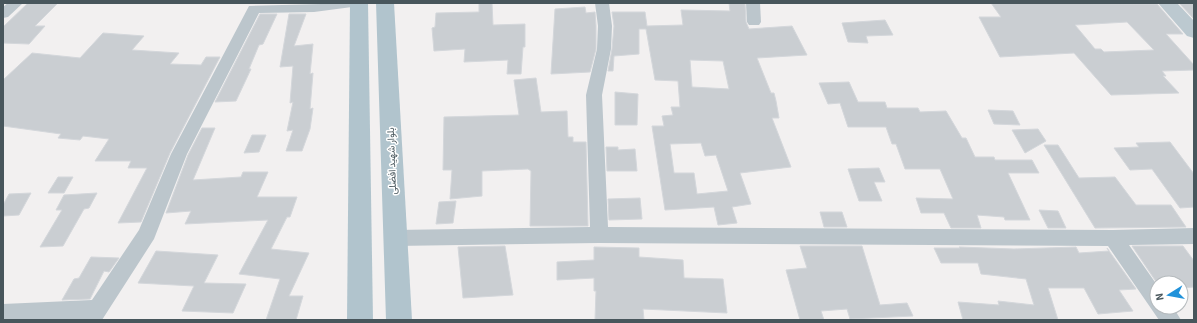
<svg xmlns="http://www.w3.org/2000/svg" width="1197" height="323" font-family="'Source Sans 3',Vazirmatn,sans-serif">
	<style>
		.building { fill: #caced2; stroke: #d4d7db; fill-rule: evenodd }
		.lines { fill: none; stroke-linecap: round; stroke-linejoin: round }
		.minor { fill: #bcc6cc; fill-rule: evenodd }
		.secondary { fill: #bcc9d0; fill-rule: evenodd }
		.primary { fill: #b1c4cd; fill-rule: evenodd }
		.labels { text-anchor: middle; dominant-baseline: central; stroke-width: 3; stroke-linejoin: round; paint-order: stroke }
		.street-label { font-size: 10px; fill: #48565c; stroke: #fff }
	</style>
	<rect width="100%" height="100%" fill="#f2f0f0"/>
	<g class="building">
		<path d="M28 3H58L35 26H45L29 44 3 43V27Z"/>
		<path d="M479 3H492L493 25 525 24V47H523L521 74H507L508 60 464 62 465 49 434 51 432 28 435 27 436 13 479 12Z"/>
		<path d="M729 3H745L746 22 749 29 792 26 807 55 757 58 771 93H774L776 101 779 118H772L791 167 740 173 751 204 732 207 737 223 718 225 714 207 665 210 652 126H664L662 116 673 115 671 107H680L678 81 655 80 646 29H639V54L614 56 613 71H608L612 49 614 26 612 12H645L647 26 683 25 681 10 730 11ZM690 60 723 61 729 89 692 87ZM701 143 705 156 716 155 728 191 697 194 694 173H674L670 144Z"/>
		<path d="M991 3 1157 4 1183 34H1166L1194 65V70L1162 71 1166 76H1163L1179 93 1111 95 1074 53 1000 57 979 17H1001ZM1127 22 1154 50 1104 52 1101 49H1095L1075 25Z"/>
		<path d="M1179 3H1194V19Z"/>
		<path d="M585 7 586 13 595 12 596 26V49L590 72 551 74 555 9Z"/>
		<path d="M260 14H277L263 44 259 45 249 69H251L236 101 215 102Z"/>
		<path d="M289 14H306L294 46 313 44 310 74 313 73 310 109 313 108 310 129 302 151H286L293 130 287 131 293 102 290 103 293 66 280 67Z"/>
		<path d="M885 20 893 35 866 36 868 43 848 42 842 23Z"/>
		<path d="M103 33 144 36 132 50 179 53 170 64 201 65 206 57H220L170 153 141 222 118 223 147 168H128L131 161H95L109 139 83 136 80 140 58 138 61 134 3 126V80L32 53 80 58Z"/>
		<path d="M536 78 541 112 567 111 568 137H573V142H586L588 226H530L531 171 528 169 482 171V196L450 199 452 170H443L444 117 519 115 514 80Z"/>
		<path d="M849 82 858 102H885L887 108H918L920 112 946 111 962 138H966L975 157H994L995 160H1032L1039 173H1008L1030 220H1005L1004 217 977 215 981 228H951L944 213H921L916 198 953 199 940 169H905L896 144H892L886 127H848L840 103 828 104 819 83Z"/>
		<path d="M615 92 638 94 637 125H615Z"/>
		<path d="M988 110 1013 111 1020 125 994 124Z"/>
		<path d="M202 128H215L193 180 241 177 243 172H268L257 197H297L290 217H287L271 249 309 253 289 296H303L296 320H266L280 279 239 274 268 220 185 224 191 211 166 213 188 155Z"/>
		<path d="M1038 129 1046 141 1025 153 1012 130Z"/>
		<path d="M252 135H266L259 152 244 153Z"/>
		<path d="M1170 142 1194 174V207L1180 208 1152 169 1130 170 1114 148 1139 147 1136 143Z"/>
		<path d="M1044 145H1058L1079 178 1115 177 1136 205H1171L1186 227 1095 228Z"/>
		<path d="M606 147H618V150L635 149 637 171H607Z"/>
		<path d="M879 168 885 182H874L882 201H859L848 169Z"/>
		<path d="M58 177H73L64 193H48Z"/>
		<path d="M31 193 19 215 3 216V205L9 194Z"/>
		<path d="M97 193 89 208 84 209 63 246 40 247 62 210H56L64 195Z"/>
		<path d="M640 198 642 219 609 220 608 199Z"/>
		<path d="M456 201 453 223 436 224 439 202Z"/>
		<path d="M1039 210 1058 211 1066 228H1048Z"/>
		<path d="M820 212H842L847 227H824Z"/>
		<path d="M505 246 513 295 463 298 458 247Z"/>
		<path d="M800 246H862L880 305 907 303 913 316 850 319 847 309 821 311 824 320H800L786 270 807 268Z"/>
		<path d="M1132 246H1183L1194 261V287L1181 288V283H1157Z"/>
		<path d="M594 247 639 248V257L683 260 684 278 723 279 727 313 643 309 644 320H595L596 291H594V278L557 280V262L594 260Z"/>
		<path d="M959 247 1014 249 1076 247 1079 253 1109 251 1107 248 1136 289 1119 290 1133 311 1098 314 1084 288H1048L1058 320H963L958 302 999 305 998 301 1034 305 1026 279 981 274 978 263H941L934 248H960Z"/>
		<path d="M156 251 218 255 204 283 246 284 233 313 182 311 194 286 138 283Z"/>
		<path d="M91 257 119 258 109 272 104 271 90 299 62 300 74 279 79 278Z"/>
	</g>
	<g class="lines">
		<g class="minor">
			<path d="M8 3H23L8 17 3 18V7Z"/>
			<path d="M359 3 357 6 352 7 314 12 259 13 187 154 154 239 102 320H3V304L92 300 139 230 171 154 249 6Z"/>
			<path d="M595 3H609L612 26 611 49 602 95 608 227 1113 230 1194 228V244L1129 245 1157 285V307H1173L1181 320H1159L1108 246 599 243 395 246 388 244 386 238 388 232 395 230 590 227 586 95 597 49 598 26Z"/>
			<path d="M746 3H760L761 22 759 25H749L747 22Z"/>
		</g>
		<path class="secondary" d="M1158 3H1177L1194 21V38L1187 36Z"/>
		<g class="primary">
			<path d="M350 3H368L373 320H347Z"/>
			<path d="M376 3H394L412 320H386Z"/>
		</g>
	</g>
	<g class="labels">
		<g class="street-label">
			<text transform="translate(392 161) rotate(-92)">بلوار شهید افضلی</text>
		</g>
	</g>
	<rect width="1197" height="323" fill="none" stroke="#48565c" stroke-width="8"/>
	<g transform="translate(1169 295) rotate(259)"><circle r="19" fill="#ffffff" stroke="#b6bbbe"/>
	<path d="M0-3L7 15L0 10L-7 15Z" fill="#2192da"/>
	<text y="-6" font-size="11" font-weight="bold" text-anchor="middle" fill="#48565c">N</text>
	</g>
</svg>
